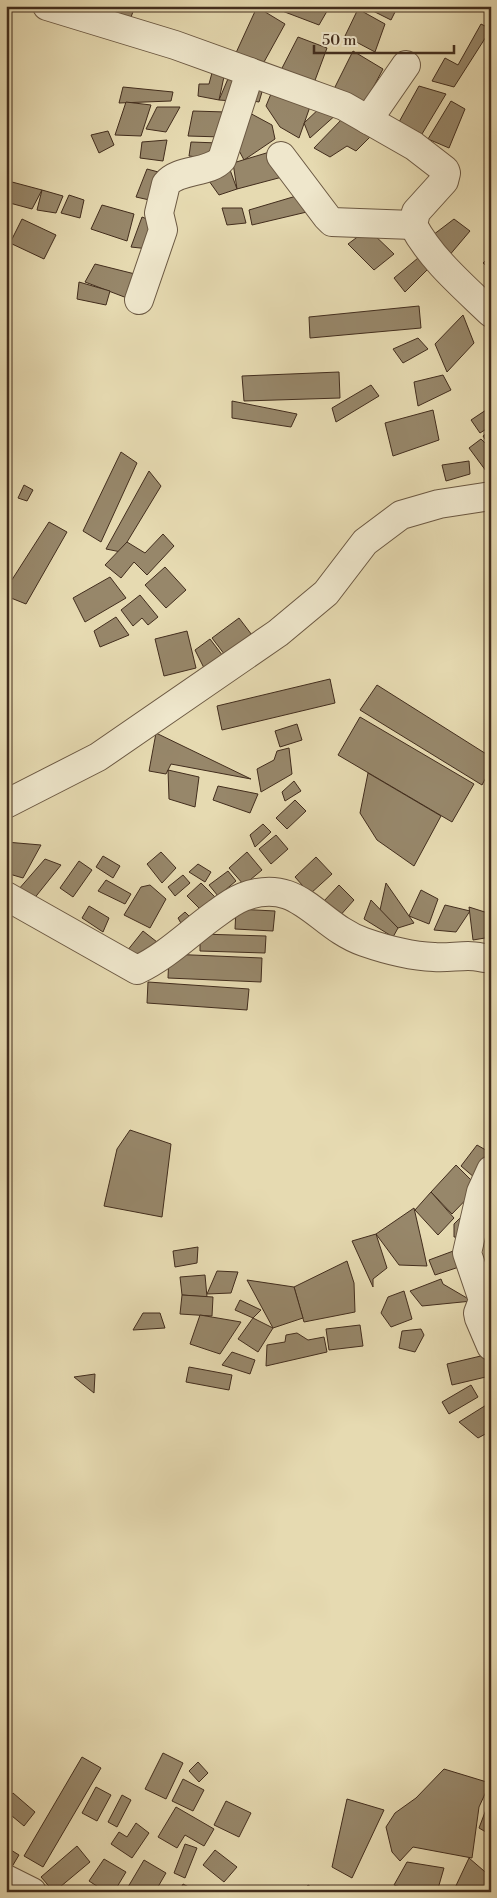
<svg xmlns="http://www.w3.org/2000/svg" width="497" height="1898" font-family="'Libre Bodoni',serif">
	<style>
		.building { fill: #97876a; stroke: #422d1d }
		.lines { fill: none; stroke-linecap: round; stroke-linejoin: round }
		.minor-casing { stroke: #6b5842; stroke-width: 30 }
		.minor { stroke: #efe7cc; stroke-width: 28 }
	</style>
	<rect width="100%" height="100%" fill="#e6dab1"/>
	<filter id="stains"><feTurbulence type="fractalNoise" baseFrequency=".004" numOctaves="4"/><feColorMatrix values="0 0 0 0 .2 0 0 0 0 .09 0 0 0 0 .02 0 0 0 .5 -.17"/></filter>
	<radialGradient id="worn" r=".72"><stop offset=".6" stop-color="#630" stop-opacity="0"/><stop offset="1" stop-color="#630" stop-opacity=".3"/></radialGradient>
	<g class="building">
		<path d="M109 6H135L130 20 104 15Z"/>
		<path d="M269 6H330L319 25Z"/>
		<path d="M363 6H398L391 20Z"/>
		<path d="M257 7 285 24 264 62 235 55Z"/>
		<path d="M358 9 385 24 375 52 345 36Z"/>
		<path d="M481 24 491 29 454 87 432 81 445 58 458 65Z"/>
		<path d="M298 37 327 48 314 83 280 72Z"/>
		<path d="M353 51 383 69 365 103 332 93Z"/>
		<path d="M213 69 225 72 219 100 198 96 199 84H209Z"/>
		<path d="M230 74 241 76 233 101 219 100Z"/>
		<path d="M265 82 259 102 247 100Z"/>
		<path d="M419 86 446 94 422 134 399 122Z"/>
		<path d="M123 87 173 92 171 101 119 103Z"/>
		<path d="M273 89 312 101 299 138 280 127 266 106Z"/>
		<path d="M451 101 465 109 449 148 428 139Z"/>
		<path d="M126 102 151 105 141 136 115 135Z"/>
		<path d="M323 105 338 113 310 138 304 123Z"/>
		<path d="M157 107H180L166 132 146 129Z"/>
		<path d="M193 111 226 112 222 137 188 136Z"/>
		<path d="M246 111 272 125 275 139 244 160 234 141Z"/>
		<path d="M343 118 374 133 356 151 347 146 330 157 314 148Z"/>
		<path d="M108 131 114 145 99 153 91 135Z"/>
		<path d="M167 140 163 161 140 158 142 142Z"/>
		<path d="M191 142 219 143 213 159 189 156Z"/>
		<path d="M273 151 286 176 237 189 233 163Z"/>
		<path d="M229 167 237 189 219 195 204 174Z"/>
		<path d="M147 169 166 174 154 201 136 197Z"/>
		<path d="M12 182 42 190 32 209 6 202Z"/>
		<path d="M42 190 63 196 56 213 37 210Z"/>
		<path d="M303 194 311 211 252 225 249 210Z"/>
		<path d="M69 195 84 200 80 218 61 213Z"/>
		<path d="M102 205 134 214 127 241 91 229Z"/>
		<path d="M222 208H242L246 223 227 225Z"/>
		<path d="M142 217 152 221 149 249 131 247Z"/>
		<path d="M22 219 56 235 44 259 10 243Z"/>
		<path d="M454 219 470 231 448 257 429 238Z"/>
		<path d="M368 229 394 254 374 270 348 244Z"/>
		<path d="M491 255V270L483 263Z"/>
		<path d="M418 258 428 269 405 292 394 278Z"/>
		<path d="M95 264 135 274 127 298 85 282Z"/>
		<path d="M79 282 110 291 106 305 77 299Z"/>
		<path d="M419 306 421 328 310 338 309 317Z"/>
		<path d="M463 315 474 343 447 372 435 344Z"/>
		<path d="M418 338 428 349 403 363 393 349Z"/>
		<path d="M339 372 340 398 244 401 242 376Z"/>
		<path d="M443 375 451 390 418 406 414 382Z"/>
		<path d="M371 385 379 396 336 422 332 408Z"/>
		<path d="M232 401 297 414 291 427 232 418Z"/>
		<path d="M433 410 439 440 393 456 385 423Z"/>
		<path d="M486 410 491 417V426L480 433 471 420Z"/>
		<path d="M491 430V440L487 442 483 436Z"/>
		<path d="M481 439 491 449V473L489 475 469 448Z"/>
		<path d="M121 452 137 463 101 542 83 531Z"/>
		<path d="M469 461 470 474 446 481 442 465Z"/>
		<path d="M149 471 161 486 121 552 106 549Z"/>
		<path d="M24 485 33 490 27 501 18 498Z"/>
		<path d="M49 522 67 532 26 604 6 596V589Z"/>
		<path d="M163 534 174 546 147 575 134 562 121 578 105 565 127 542 145 553Z"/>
		<path d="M165 567 186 590 166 608 145 585Z"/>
		<path d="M110 577 126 598 85 622 73 598Z"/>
		<path d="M140 595 158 617 148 625 142 618 133 626 121 610Z"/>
		<path d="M116 617 129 635 100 647 94 631Z"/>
		<path d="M239 618 255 639 228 659 212 638Z"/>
		<path d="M187 631 196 668 164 676 155 639Z"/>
		<path d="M210 639 226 660 207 674 195 650Z"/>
		<path d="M330 679 335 703 222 730 217 706Z"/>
		<path d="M377 685 491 757V768L482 785 360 710Z"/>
		<path d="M360 717 474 784 452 822 338 755Z"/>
		<path d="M297 724 302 740 280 747 275 731Z"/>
		<path d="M156 733 251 779 171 764 166 774 149 771Z"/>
		<path d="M289 748 292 774 261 792 257 769 274 760 277 751Z"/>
		<path d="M168 770 199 777 195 807 169 799Z"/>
		<path d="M368 773 441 816 414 866 377 840 360 813Z"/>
		<path d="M294 781 301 791 285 801 282 792Z"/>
		<path d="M218 786 258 794 250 813 213 800Z"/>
		<path d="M295 800 306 811 287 829 276 818Z"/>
		<path d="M263 824 271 832 255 847 250 835Z"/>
		<path d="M276 835 288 849 271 864 259 849Z"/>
		<path d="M6 842 41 845 23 878 6 873Z"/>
		<path d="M161 852 176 868 162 883 147 864Z"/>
		<path d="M247 852 262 870 244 885 229 868Z"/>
		<path d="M103 856 120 866 113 878 96 867Z"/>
		<path d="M316 857 332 874 310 894 295 877Z"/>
		<path d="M45 859 61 865 33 900 18 890Z"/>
		<path d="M79 861 92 870 73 897 60 888Z"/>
		<path d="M198 864 211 872 205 882 189 872Z"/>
		<path d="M228 871 236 881 218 896 209 885Z"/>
		<path d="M183 875 190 883 175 896 168 887Z"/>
		<path d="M106 880 131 894 125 904 98 891Z"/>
		<path d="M201 883 217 899 203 912 187 896Z"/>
		<path d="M386 883 409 916 414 923 398 928 380 910Z"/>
		<path d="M150 885 166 899 150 928 124 915 141 887Z"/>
		<path d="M339 885 354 900 338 918 323 902Z"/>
		<path d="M421 890 438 899 429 924 409 916Z"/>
		<path d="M371 900 398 928 393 937 364 919Z"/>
		<path d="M445 905 470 911 456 932 434 930Z"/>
		<path d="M89 906 109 918 103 932 82 918Z"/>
		<path d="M469 907 491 914V937L473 940Z"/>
		<path d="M236 909 275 911 273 931 235 929Z"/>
		<path d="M185 912 191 918 182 925 178 918Z"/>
		<path d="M143 931 157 942 141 961 127 951Z"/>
		<path d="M200 934 266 936 265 953 200 951Z"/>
		<path d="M169 954 262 958 261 982 168 978Z"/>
		<path d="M148 982 249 989 247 1010 147 1003Z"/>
		<path d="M130 1130 171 1144 162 1217 104 1206 117 1149Z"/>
		<path d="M477 1145 491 1153V1158L475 1178 461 1166Z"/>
		<path d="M456 1165 478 1187 452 1214 431 1192Z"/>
		<path d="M431 1192 454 1218 438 1235 415 1210Z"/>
		<path d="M414 1208 422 1243 427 1266 399 1265 376 1234Z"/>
		<path d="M466 1212 469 1238 454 1237V1224Z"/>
		<path d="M376 1234 387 1268 373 1279V1287L352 1241Z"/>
		<path d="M491 1242V1262H490L486 1243Z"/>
		<path d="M198 1247 197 1263 175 1267 173 1251Z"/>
		<path d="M456 1250 462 1266 435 1275 429 1260Z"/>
		<path d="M347 1261 354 1283 355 1312 304 1322 294 1287Z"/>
		<path d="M217 1271 238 1272 231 1293 207 1294Z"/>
		<path d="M205 1275 207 1297 182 1295 180 1277Z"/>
		<path d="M441 1279 443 1284 472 1301 422 1306 410 1291Z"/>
		<path d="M247 1280 294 1287 303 1318 273 1328Z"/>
		<path d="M404 1291 412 1319 391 1327 381 1313 388 1297Z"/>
		<path d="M182 1295 213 1297 212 1316 180 1314Z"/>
		<path d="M240 1300 261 1310 253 1318 235 1310Z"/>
		<path d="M143 1313H160L165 1328 133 1330Z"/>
		<path d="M200 1315 241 1322 220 1354 190 1344Z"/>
		<path d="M253 1318 273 1328 258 1352 238 1339Z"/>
		<path d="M360 1325 363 1346 329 1350 326 1329Z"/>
		<path d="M421 1329 424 1335 415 1352 399 1348 402 1331Z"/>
		<path d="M297 1333 308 1340 324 1337 327 1352 266 1366 267 1345 285 1342 286 1335Z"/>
		<path d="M232 1352 255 1360 250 1374 222 1365Z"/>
		<path d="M485 1355 490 1376 452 1385 447 1364Z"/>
		<path d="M189 1367 232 1375 229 1390 186 1382Z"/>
		<path d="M95 1374 94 1393 74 1377Z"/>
		<path d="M471 1385 478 1397 449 1414 442 1402Z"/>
		<path d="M491 1402V1431L478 1438 459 1422Z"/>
		<path d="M163 1753 183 1763 166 1799 145 1789Z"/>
		<path d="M82 1757 101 1768 43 1867 24 1856Z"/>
		<path d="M198 1762 208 1773 199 1782 189 1771Z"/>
		<path d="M444 1769 490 1783 479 1807 472 1858 413 1847 400 1861 392 1852 386 1827 395 1813 416 1798Z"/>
		<path d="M183 1779 204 1790 193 1811 172 1801Z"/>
		<path d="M96 1787 111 1795 97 1821 82 1813Z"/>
		<path d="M13 1793 35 1812 24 1826 6 1811V1801Z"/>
		<path d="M122 1795 131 1800 117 1827 108 1822Z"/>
		<path d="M347 1799 384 1810 352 1878 332 1867Z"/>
		<path d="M490 1799H491V1835L479 1828Z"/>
		<path d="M226 1801 251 1813 239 1837 214 1825Z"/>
		<path d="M176 1807 214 1829 204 1846 185 1835 177 1848 158 1837Z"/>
		<path d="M136 1823 149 1833 132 1858 111 1844 119 1832 127 1837Z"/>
		<path d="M185 1844 197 1848 185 1878 174 1873Z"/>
		<path d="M77 1846 90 1862 54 1892 41 1877Z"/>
		<path d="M6 1847 19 1855 7 1875 6 1874Z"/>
		<path d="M215 1850 237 1867 224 1882 203 1865Z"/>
		<path d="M469 1858 491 1877 489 1892H453Z"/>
		<path d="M104 1859 126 1872 114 1892H106L89 1881Z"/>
		<path d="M144 1860 166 1873 155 1892H136L128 1887Z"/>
		<path d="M407 1862 444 1868 437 1892H415L394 1885Z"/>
		<path d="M183 1884 198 1892H179Z"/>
		<path d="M308 1885 318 1892H304Z"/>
	</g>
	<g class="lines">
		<g class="minor-casing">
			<g id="minor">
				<path d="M47 6 175 45 344 106 414 146 445 170 446 173 444 181 416 212 413 225C431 259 463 286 491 313"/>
				<path d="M368 120 406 65"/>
				<path d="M281 156 327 217 332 222 413 225"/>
				<path d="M139 300 163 230 159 213 166 184C179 168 209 174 222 159L250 72"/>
				<path d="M6 804 98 757 278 633 326 593 365 542 401 515 439 504 491 496"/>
				<path d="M6 896 137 970C167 956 190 932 217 913 225 907 233 901 243 897 299 875 317 926 364 942 387 950 410 956 434 957 445 958 457 956 468 956 476 956 483 958 491 959"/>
				<path d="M491 1170 481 1192 467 1253 483 1300 478 1313 479 1318 491 1346"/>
				<path d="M6 1879 32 1892"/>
			</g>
		</g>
		<use href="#minor" class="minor"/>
	</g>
	<rect width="497" height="1898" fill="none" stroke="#e6dab1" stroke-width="25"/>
	<rect x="8" y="8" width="482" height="1883" fill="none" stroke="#422d1d" stroke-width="2.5"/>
	<rect x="12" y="12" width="472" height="1873" fill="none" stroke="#422d1d"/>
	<path d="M314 45v8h140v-8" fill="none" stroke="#422d1d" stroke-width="2.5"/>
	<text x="322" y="45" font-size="15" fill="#422d1d" stroke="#efe7cc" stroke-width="4" paint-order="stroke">50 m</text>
	<rect width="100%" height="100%" filter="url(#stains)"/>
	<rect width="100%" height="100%" fill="url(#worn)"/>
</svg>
